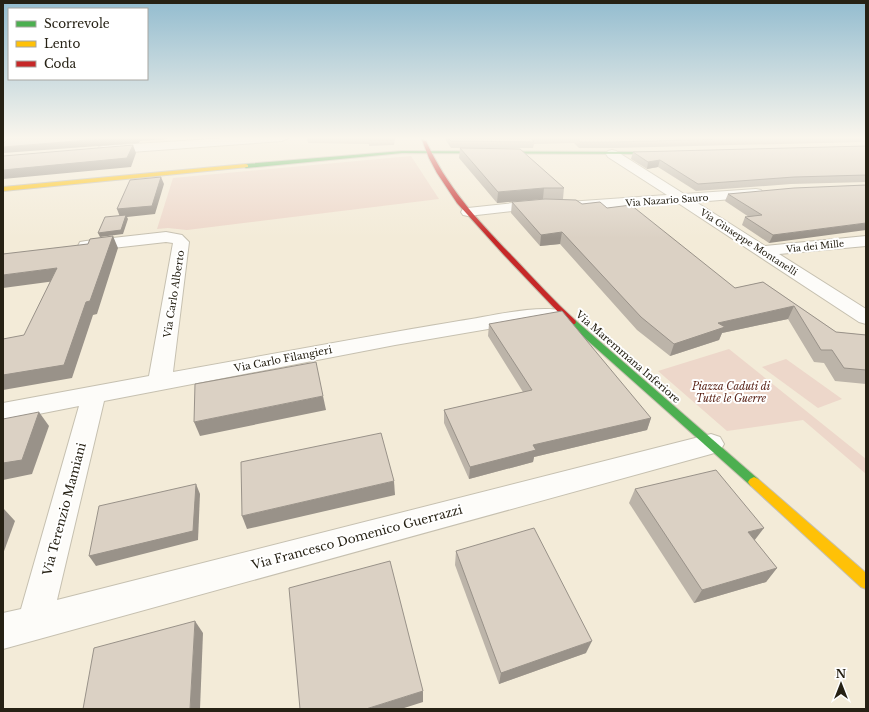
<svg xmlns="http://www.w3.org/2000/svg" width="869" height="712" font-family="'Libre Baskerville',serif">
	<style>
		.green { fill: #edd7ca }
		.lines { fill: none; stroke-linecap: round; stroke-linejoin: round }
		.street-casing { stroke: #c6c0b0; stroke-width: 2 }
		.fast-casing { stroke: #c6c0b0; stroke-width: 2 }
		.slow-casing { stroke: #c6c0b0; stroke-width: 2 }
		.jam-casing { stroke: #c6c0b0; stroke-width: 2 }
		.street { fill: #fdfcf9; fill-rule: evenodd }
		.fast { fill: #4caf50; fill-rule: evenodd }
		.slow { fill: #ffc107; fill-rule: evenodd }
		.jam { fill: #c62828; fill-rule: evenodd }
		.wall { fill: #bcb4a9 }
		.shaded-wall { fill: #999289 }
		.building { fill: #dbd1c4; stroke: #999289 }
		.labels { text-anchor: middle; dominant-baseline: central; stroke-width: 4; stroke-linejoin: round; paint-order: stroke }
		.far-street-label { font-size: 9px; fill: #262114; stroke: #fff }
		.street-label { font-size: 10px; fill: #262114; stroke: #fff }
		.park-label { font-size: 10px; font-style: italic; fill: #571f13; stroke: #fff }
		.near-street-label { font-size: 12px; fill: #262114; stroke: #fff }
	</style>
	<rect width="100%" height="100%" fill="#f3ebd8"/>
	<g class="green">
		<path d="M411 156 439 199 187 230 168 228 157 229 173 178Z"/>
		<path d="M729 349 866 459V474L803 420 727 431 658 371Z"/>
		<path d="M786 359 842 399 818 408 762 367Z"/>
	</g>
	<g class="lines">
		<g class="street-casing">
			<g id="street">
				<path d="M229 138H288L282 141 103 154 99 153 97 150 99 147 103 146Z"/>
				<path d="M859 138H866V141L861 140Z"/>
				<path d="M612 150 616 151 684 194 756 189 761 190 763 193 761 196 756 197 696 202 765 246 866 236V246L779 254 866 309V324L859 322 678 203 597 209 568 208 566 205 568 202 667 195 608 157 606 154 608 151Z"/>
				<path d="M541 200 546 201 548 204 546 207 468 216 463 215 461 212 463 209 468 208Z"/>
				<path d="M166 232 182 235 189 242 173 372C268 355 363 337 459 321 487 317 538 304 564 311L567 315 564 319 523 323 395 345 104 401 57 600 711 434 720 437 724 444 720 451 711 454 3 649V613L21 609 79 406 3 421V403L149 376 173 243 166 242 86 251 80 250 78 246 80 242 86 241Z"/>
			</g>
		</g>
		<g class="fast-casing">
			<g id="fast">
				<path d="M402 151 662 152 664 153 662 154 402 153 246 168 243 166 246 164Z"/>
				<path d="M569 320H575L758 479 760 482 758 485 754 487 750 485 569 324 568 322Z"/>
			</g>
		</g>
		<g class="slow-casing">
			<g id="slow">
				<path d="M246 164 248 165V167L3 191V187Z"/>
				<path d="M754 477 758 479 866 573V589L861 587 750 485 748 482 750 479Z"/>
			</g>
		</g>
		<g class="jam-casing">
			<path id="jam" d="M422 140 426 141C447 188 480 223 515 259 535 280 554 301 575 320L576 322 575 324H569L561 315 504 255 457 203 437 173 429 158Z"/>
		</g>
		<use href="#street" class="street"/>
		<use href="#fast" class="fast"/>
		<use href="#slow" class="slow"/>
		<use href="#jam" class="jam"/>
	</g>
	<g class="wall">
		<path d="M307 138H395L394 145 369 146V144L308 143Z"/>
		<path d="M445 138H863L861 142 614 148H579L574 143 534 144 533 148H451L447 142Z"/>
		<path d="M866 146V182L791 184 696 191 658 167 647 169 631 159 633 152Z"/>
		<path d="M460 148 564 188 563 199H543L497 203 459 158Z"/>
		<path d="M866 185 769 243 742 225 745 217H749L725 201 728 194Z"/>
		<path d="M512 202 582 204 607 208 735 288 763 282 836 332 866 335V384L835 381 824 363 814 362 788 319 722 333 719 340 670 356 637 330 560 244 540 246 511 213Z"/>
		<path d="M489 324 651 418 647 430 534 457 533 462 469 479 444 423V410L523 392 488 336Z"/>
		<path d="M635 489 755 541 777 568 766 582 694 603 629 503Z"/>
		<path d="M456 551 586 653 499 684 455 565Z"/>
	</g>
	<g class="shaded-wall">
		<path d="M113 138H167V139L140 141 139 143 3 153V147Z"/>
		<path d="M133 145 136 153 131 167 3 179V170Z"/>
		<path d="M660 160 658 167 647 169 648 162Z"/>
		<path d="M161 177 164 184 155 214 127 217 128 219 123 234 100 237 98 233 120 217 117 209Z"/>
		<path d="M544 188 543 199 497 203 498 192Z"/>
		<path d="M866 223V230L769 243 773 235Z"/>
		<path d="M562 232 560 244 540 246 541 235Z"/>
		<path d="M113 236 118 248 97 314 93 315 72 378 3 390V375L86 302Z"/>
		<path d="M57 268 63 280 3 288V275Z"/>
		<path d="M794 306 788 319 722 333 719 340 670 356 674 344 718 323Z"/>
		<path d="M323 396 326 410 200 436 194 422Z"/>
		<path d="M39 412 49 426 32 474 3 480V463Z"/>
		<path d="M651 418 647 430 534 457 533 462 469 479 470 467 533 445Z"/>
		<path d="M394 481 395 495 247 529 242 516Z"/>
		<path d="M196 484 200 494 198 540 96 566 89 556Z"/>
		<path d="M3 508 15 521 3 554Z"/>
		<path d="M764 528 754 541 748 532Z"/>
		<path d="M777 568 766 582 694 603 702 590Z"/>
		<path d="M195 621 203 633 200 709H190Z"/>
		<path d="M592 641 586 653 499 684 501 673Z"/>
		<path d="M423 691V702L401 709H366Z"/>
	</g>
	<g class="building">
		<path d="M9 138H113L3 147V144Z"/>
		<path d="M369 138H394V140H368Z"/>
		<path d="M448 138H531L534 142 451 141Z"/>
		<path d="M577 138H761L615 142H580Z"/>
		<path d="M133 145 127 158 3 170V156Z"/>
		<path d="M866 146V175L794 177 698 184 660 160 648 162 633 152Z"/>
		<path d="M460 148 520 149 564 188H544L498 192Z"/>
		<path d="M161 177 152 206 117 209 130 180Z"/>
		<path d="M866 185V223L773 235 745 217 762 215 728 194 794 188Z"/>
		<path d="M545 199 576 200 582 204 600 202 607 208 631 205 735 288 763 282 836 332 866 335V370L844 368 832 350H821L794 306 718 323 725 327 674 344 641 317 562 232 541 235 512 202Z"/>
		<path d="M126 215 121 230 98 233 105 217Z"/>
		<path d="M113 236 90 301 86 302 64 365 3 375V339L24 335 57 268 3 275V254L88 244 90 239Z"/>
		<path d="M562 311 651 418 533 445 536 450 470 467 444 410 532 390 489 324Z"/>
		<path d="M316 362 323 396 194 422 195 384Z"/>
		<path d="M39 412 22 460 3 463V419Z"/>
		<path d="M381 433 394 481 242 516 241 462Z"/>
		<path d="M716 470 764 528 748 532 777 568 702 590 635 489Z"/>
		<path d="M196 484 193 531 89 556 99 506Z"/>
		<path d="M534 528 592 641 501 673 456 551Z"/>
		<path d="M390 561 423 691 366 709H300L289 588Z"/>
		<path d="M195 621 190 709H83L94 648Z"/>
	</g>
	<linearGradient id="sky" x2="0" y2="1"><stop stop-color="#93bccf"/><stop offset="0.58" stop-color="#faf6ed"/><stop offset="1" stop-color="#faf6ed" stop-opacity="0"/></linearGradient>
	<rect width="869" height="238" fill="url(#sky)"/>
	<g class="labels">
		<g class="far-street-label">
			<text transform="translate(667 200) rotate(-4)">Via Nazario Sauro</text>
			<text transform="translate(749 242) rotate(33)">Via Giuseppe Montanelli</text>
			<text transform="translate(815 246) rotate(-6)">Via dei Mille</text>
		</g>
		<g class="street-label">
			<text transform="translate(174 294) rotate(-81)">Via Carlo Alberto</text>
			<text transform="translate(628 357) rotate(41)">Via Maremmana Inferiore</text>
			<text transform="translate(283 359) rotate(-11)">Via Carlo Filangieri</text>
		</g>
		<g class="park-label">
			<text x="731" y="386">Piazza Caduti di<tspan x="731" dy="12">Tutte le Guerre</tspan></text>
		</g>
		<g class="near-street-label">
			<text transform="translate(64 509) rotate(-75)">Via Terenzio Mamiani</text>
			<text transform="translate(357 537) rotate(-15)">Via Francesco Domenico Guerrazzi</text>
		</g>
	</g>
	<rect width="869" height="712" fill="none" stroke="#262114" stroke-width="8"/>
	<rect x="8" y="8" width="140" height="72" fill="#ffffff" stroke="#a8a6a1"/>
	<rect x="16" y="21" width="20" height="6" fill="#4caf50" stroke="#a8a6a1"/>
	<text x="44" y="28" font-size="12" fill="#262114">Scorrevole</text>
	<rect x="16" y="41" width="20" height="6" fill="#ffc107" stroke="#a8a6a1"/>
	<text x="44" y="48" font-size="12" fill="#262114">Lento</text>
	<rect x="16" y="61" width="20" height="6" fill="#c62828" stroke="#a8a6a1"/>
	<text x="44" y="68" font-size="12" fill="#262114">Coda</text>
	<g transform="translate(841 684)" stroke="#ffffff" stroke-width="3" paint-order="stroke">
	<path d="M0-3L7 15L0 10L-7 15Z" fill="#262114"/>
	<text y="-6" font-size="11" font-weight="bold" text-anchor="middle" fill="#262114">N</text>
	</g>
</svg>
